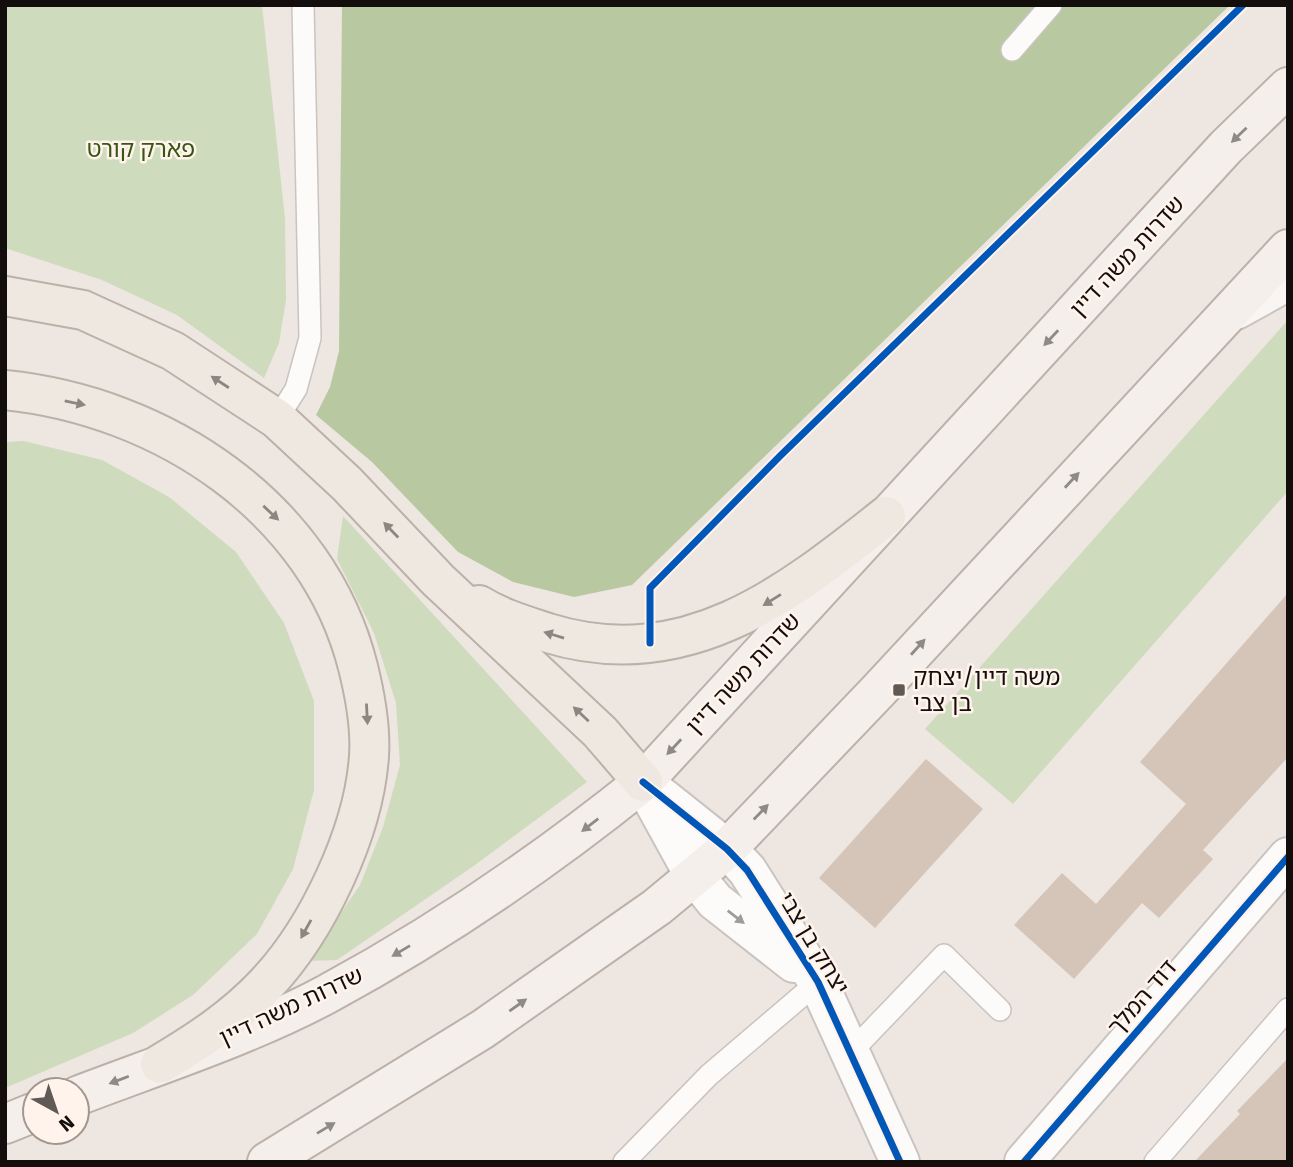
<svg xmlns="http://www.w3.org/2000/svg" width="1293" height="1167" font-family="'Fira Sans','Noto Sans Hebrew',sans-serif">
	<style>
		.green { fill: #cedbbd }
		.forest { fill: #b8c9a2 }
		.building { fill: #d5c5b9 }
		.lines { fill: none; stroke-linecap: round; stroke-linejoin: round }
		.lane-casing { stroke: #cac4c0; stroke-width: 24 }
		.street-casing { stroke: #cac4c0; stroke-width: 42 }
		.secondary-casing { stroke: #cac4c0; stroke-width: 42 }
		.primary-casing { stroke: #bbb1a8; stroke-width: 42 }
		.highway-casing { stroke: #bbb1a8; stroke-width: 42 }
		.lane { stroke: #fcfbfa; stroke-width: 21 }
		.street { stroke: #fcfbfa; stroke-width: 38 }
		.secondary { stroke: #f8f5f3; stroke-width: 38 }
		.primary { stroke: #f4efeb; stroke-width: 38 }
		.highway { stroke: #efe8e1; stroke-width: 38 }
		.cycleway-casing { stroke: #fff3eb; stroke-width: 11 }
		.cycleway { stroke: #0057b8; stroke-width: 7 }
		.oneway { fill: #8f8a86 }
		.oneway2 { fill: #8c8681 }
		.oneway3 { fill: #9f9c9a }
		.poi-dot { fill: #605a56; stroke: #fff3eb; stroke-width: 2.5 }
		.labels { text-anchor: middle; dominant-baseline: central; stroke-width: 5; stroke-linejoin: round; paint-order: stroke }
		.park-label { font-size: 23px; fill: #355711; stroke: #fff3eb }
		.street-label { font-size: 23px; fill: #130e0b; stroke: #fff3eb }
		.poi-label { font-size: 23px; fill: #130e0b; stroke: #fff3eb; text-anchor: start }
	</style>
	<rect width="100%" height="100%" fill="#eee6e1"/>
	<g class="green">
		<path d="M5 5H262L285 219 286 300 279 343 264 378 177 315 102 280 5 248Z"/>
		<path d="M1288 320V491L1013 804 925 729Z"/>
		<path d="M24 441 102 460 169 497 236 552 284 623 314 701V790L293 869 257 934 193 995 133 1033 5 1088V442Z"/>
		<path d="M343 516 587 782 475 865 337 960 308 961 360 885 383 827 400 765 396 703 374 633 337 559Z"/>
	</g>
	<path class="forest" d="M342 5H1230L632 585 574 597 513 582 458 552 372 462 316 415 330 387 339 351Z"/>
	<g class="building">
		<path d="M1288 593V757L1203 850 1213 859 1159 918 1142 903 1074 979 1014 925 1062 873 1096 904 1186 804 1140 762Z"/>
		<path d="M926 759 983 809 875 928 819 878Z"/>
		<path d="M1288 1058V1162H1194L1240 1114 1237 1111Z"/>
	</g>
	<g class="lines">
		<g class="lane-casing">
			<g id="lane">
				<path d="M1012 50 1051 5"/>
				<path d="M277 419 296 389 310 338 303 5"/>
				<path d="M852 1051 944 955 1000 1010"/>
				<path d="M624 1162 709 1075 818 982"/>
				<path d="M1155 1162 1288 1009"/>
			</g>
		</g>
		<g class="street-casing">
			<g id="street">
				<path d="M643 782 727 849 747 870 818 982 900 1162"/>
				<path d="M651 797 694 875 715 901 794 963"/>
				<path d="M1024 1162 1288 857"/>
			</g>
		</g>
		<g class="secondary-casing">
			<path id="secondary" d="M1236 310 1288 281"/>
		</g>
		<g class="primary-casing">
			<g id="primary">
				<path d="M77 1096C158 1065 251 1035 327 994 438 934 545 861 643 782L1226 147 1288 87"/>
				<path d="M5 1124 35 1112"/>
				<path d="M267 1162 483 1029 657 907 727 849 879 690 1288 249"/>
			</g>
		</g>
		<g class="highway-casing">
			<g id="highway">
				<path d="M5 296 83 310 173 351 277 419 347 484 438 580 600 732 643 782"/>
				<path d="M5 390C163 406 318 508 358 667 365 695 371 726 369 756 364 831 318 929 266 984 235 1017 199 1041 160 1064"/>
				<path d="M479 605C500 618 524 625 548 633 684 675 786 596 886 516"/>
			</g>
		</g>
		<use href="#lane" class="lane"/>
		<use href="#street" class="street"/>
		<use href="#secondary" class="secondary"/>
		<use href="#primary" class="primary"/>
		<use href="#highway" class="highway"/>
		<g class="cycleway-casing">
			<g id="cycleway">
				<path d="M650 643V588L780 456 1243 5"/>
				<path d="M643 782 727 849 747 870 818 982 900 1162"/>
				<path d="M1024 1162 1288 857"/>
			</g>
		</g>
		<use href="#cycleway" class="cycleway"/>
	</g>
	<defs><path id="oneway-solid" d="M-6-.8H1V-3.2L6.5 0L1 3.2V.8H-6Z" transform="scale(1.75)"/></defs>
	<g class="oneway">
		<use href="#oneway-solid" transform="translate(1239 135) rotate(136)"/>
		<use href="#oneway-solid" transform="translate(1051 338) rotate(133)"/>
		<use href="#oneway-solid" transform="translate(1072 480) rotate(-47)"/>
		<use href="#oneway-solid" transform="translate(918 647) rotate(-48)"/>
		<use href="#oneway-solid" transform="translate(674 747) rotate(133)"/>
		<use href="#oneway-solid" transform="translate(761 812) rotate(-46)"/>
		<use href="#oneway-solid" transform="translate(590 825) rotate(142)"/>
		<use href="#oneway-solid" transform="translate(401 951) rotate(149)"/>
		<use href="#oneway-solid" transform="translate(518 1005) rotate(-35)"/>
		<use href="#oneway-solid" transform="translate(119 1080) rotate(159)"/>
		<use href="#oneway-solid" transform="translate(326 1128) rotate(-31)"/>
	</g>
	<g class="oneway2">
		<use href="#oneway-solid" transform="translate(220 382) rotate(-147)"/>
		<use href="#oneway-solid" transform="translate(75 403) rotate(12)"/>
		<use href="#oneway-solid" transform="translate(271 513) rotate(43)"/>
		<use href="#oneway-solid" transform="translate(391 530) rotate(-134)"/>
		<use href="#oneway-solid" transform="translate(772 600) rotate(148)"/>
		<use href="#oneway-solid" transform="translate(554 635) rotate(-163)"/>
		<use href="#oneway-solid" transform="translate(367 714) rotate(87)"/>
		<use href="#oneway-solid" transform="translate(581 714) rotate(-137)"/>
		<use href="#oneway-solid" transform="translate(306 929) rotate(119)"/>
	</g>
	<use class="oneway3" href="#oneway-solid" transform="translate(736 917) rotate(38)"/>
	<rect class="poi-dot" x="892" y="683" width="14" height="14" rx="3.5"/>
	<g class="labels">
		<g class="park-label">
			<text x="141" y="149">פארק קורט</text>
		</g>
		<g class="street-label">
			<text transform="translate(1127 256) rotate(-47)">שדרות משה דיין</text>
			<text transform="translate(743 673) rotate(-47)">שדרות משה דיין</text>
			<text transform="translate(814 943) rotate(59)">יצחק בן צבי</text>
			<text transform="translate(1142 997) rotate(-49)">דוד המלך</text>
			<text transform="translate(291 1006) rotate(-25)">שדרות משה דיין</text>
		</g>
		<g class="poi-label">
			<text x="913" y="677">משה דיין/יצחק<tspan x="913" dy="26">בן צבי</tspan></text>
		</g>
	</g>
	<rect width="1293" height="1167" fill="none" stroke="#130e0b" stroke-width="14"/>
	<g transform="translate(56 1111) rotate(140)"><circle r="33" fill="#fff3eb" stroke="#a19791" stroke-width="2"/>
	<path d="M0-5L12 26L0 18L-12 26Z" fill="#605a56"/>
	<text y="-10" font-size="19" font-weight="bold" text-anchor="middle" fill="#130e0b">N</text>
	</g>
</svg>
